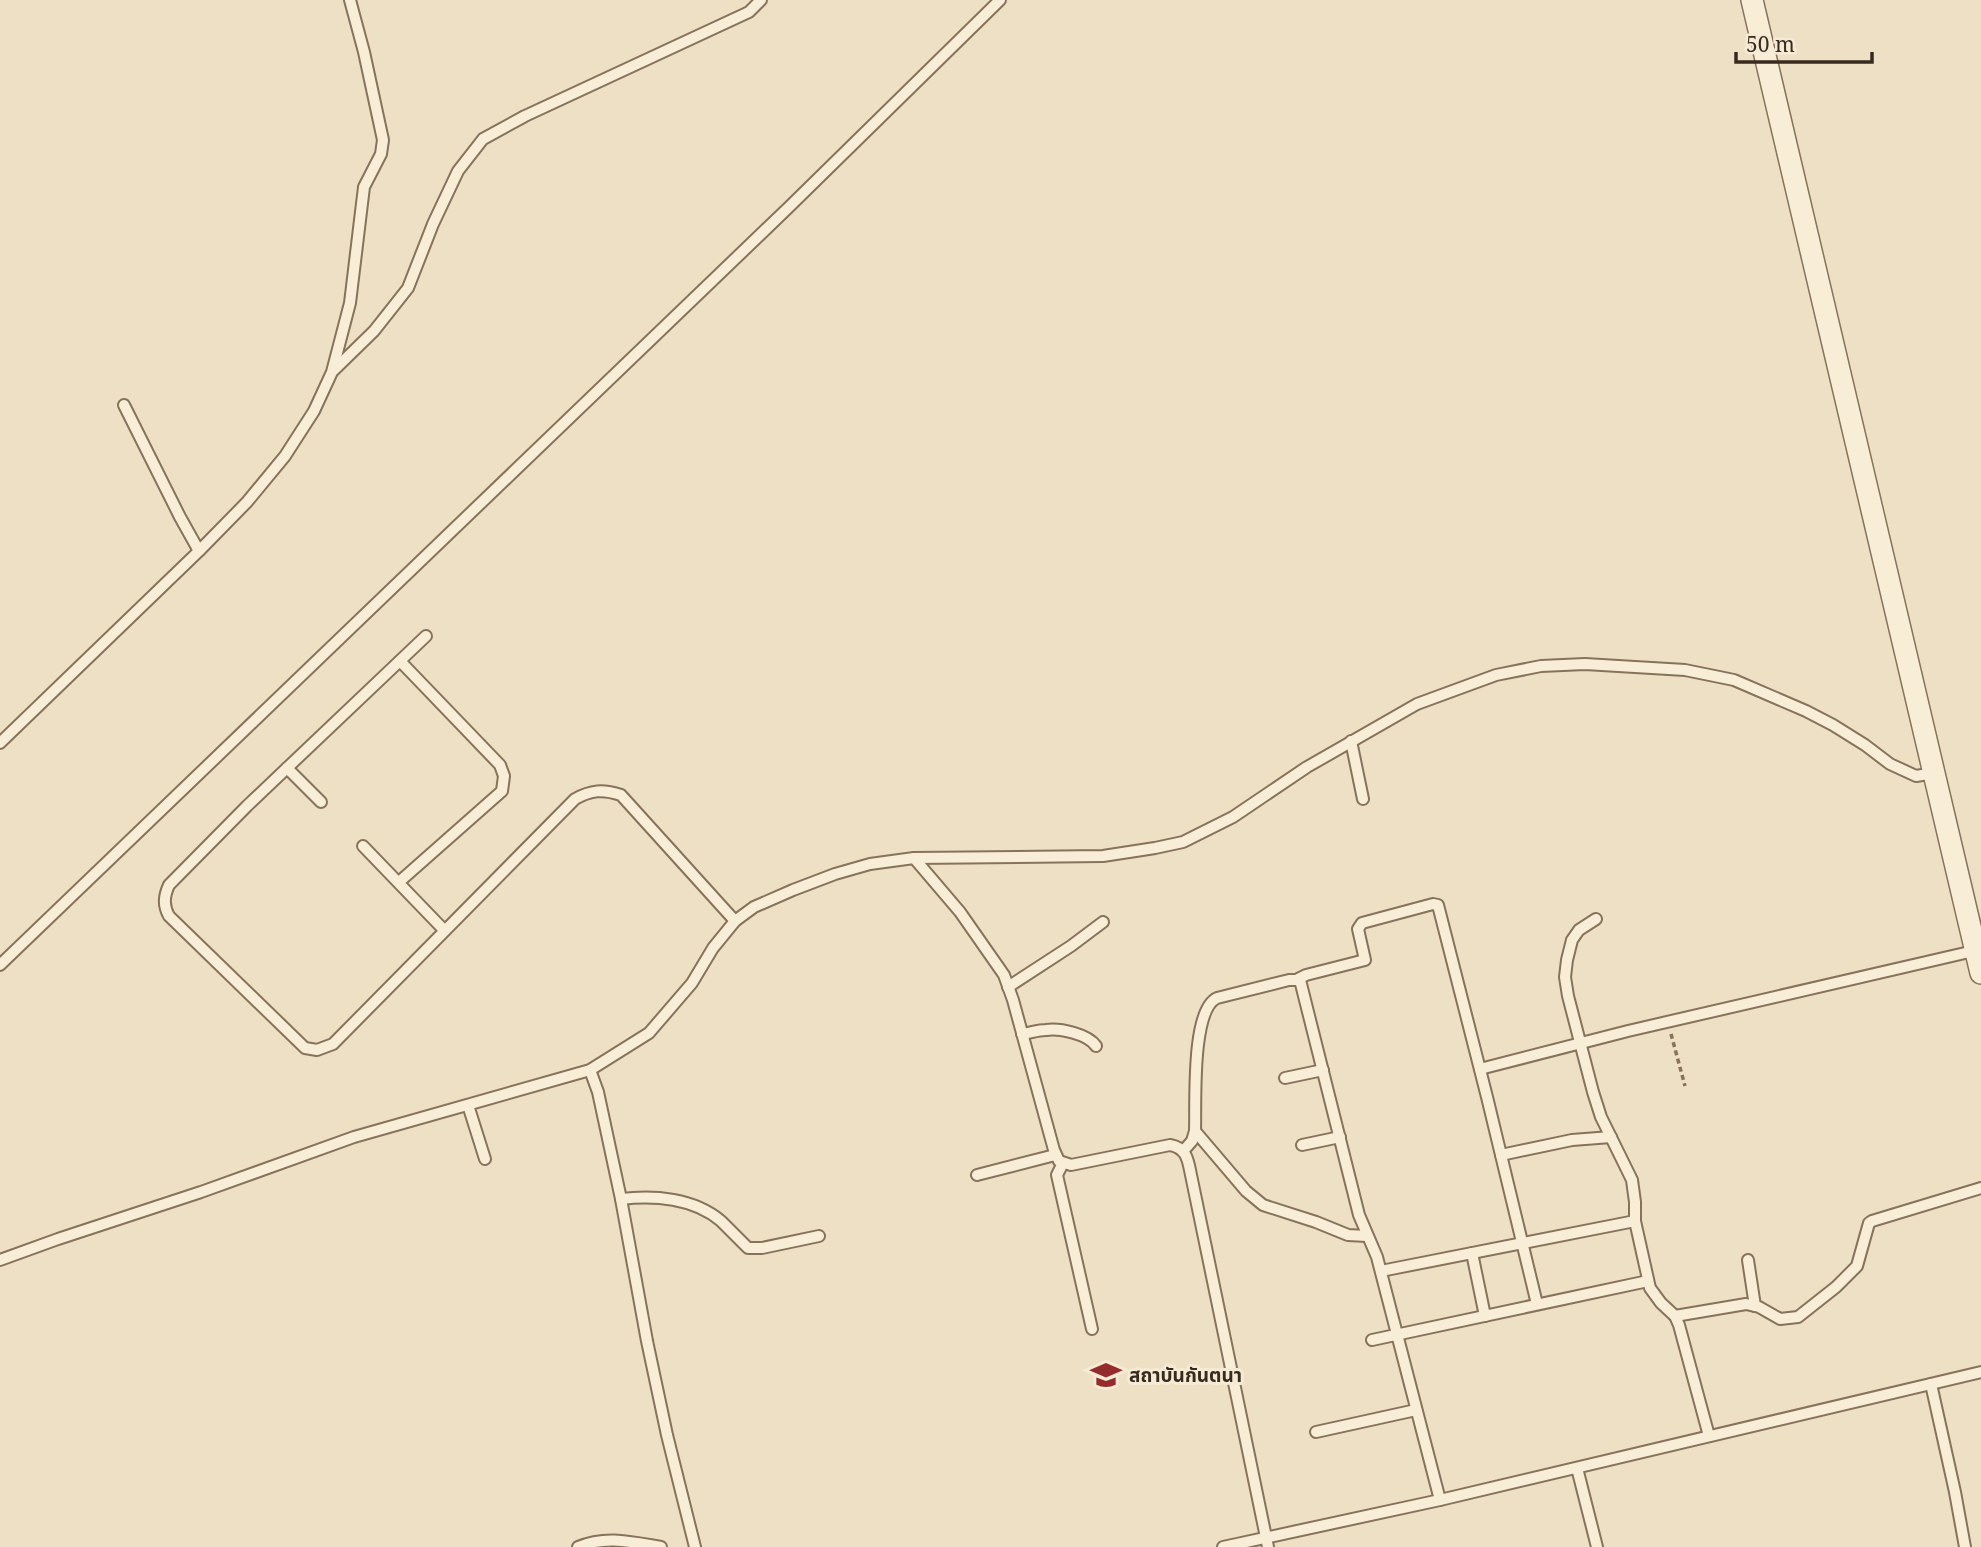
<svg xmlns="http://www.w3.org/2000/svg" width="1981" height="1547" font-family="'Noto Serif','Noto Sans Thai',serif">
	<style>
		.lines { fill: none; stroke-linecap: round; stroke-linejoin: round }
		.service-casing { stroke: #87725b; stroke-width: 14 }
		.minor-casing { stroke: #87725b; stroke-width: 24 }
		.path { stroke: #87725b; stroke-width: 3.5; stroke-dasharray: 5 3.5; stroke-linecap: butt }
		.service { stroke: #f8eed7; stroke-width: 10 }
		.minor { stroke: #f8eed7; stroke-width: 21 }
		.labels { text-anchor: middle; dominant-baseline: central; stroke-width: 6; stroke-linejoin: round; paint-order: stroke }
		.poi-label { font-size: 19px; font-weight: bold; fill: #372a1e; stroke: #f5ead3; text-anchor: start }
	</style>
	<rect width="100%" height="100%" fill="#ede0c4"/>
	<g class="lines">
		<g class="service-casing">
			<g id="service">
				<path d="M334 370 374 331 408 288 433 224 458 171 483 139 525 116 749 12 761 0"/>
				<path d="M124 405 180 517 199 551"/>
				<path d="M426 636 247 806 169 885C164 896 163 905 169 916L305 1048 317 1050 333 1044 575 799C591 790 603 789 621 795L735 921"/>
				<path d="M1351 741 1363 799"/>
				<path d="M0 743 199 551 247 502 285 456 314 411 332 372 350 303 364 187 381 154 383 140 364 52 350 0"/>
				<path d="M287 768 321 802"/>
				<path d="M363 846 444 930"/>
				<path d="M914 858 960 912 1004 975 1013 1000 1054 1150 1059 1161 1071 1165 1170 1145C1187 1148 1188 1160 1191 1175L1268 1547"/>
				<path d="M399 882 502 791 504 776 500 765 400 661"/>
				<path d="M1596 919 1579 930 1572 940 1567 960 1565 977 1568 996 1593 1092 1601 1117 1632 1180 1635 1202V1221L1650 1288 1661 1303 1675 1316 1679 1325 1709 1436"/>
				<path d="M0 965 788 208 1000 0"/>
				<path d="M1298 979 1306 975 1365 960 1358 929 1362 923 1433 904 1438 905 1487 1097 1537 1304"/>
				<path d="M1008 987 1071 946 1103 922"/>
				<path d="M1022 1034C1030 1033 1038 1030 1046 1030 1060 1028 1088 1034 1096 1046"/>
				<path d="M1480 1069 1628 1031 1978 950"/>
				<path d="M590 1070 598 1092 621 1199 647 1341 667 1435 695 1547"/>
				<path d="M1285 1078 1323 1070"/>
				<path d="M468 1105 485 1159"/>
				<path d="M1195 1131 1246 1191 1263 1205 1316 1222 1348 1235 1367 1236"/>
				<path d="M1302 1145 1340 1137"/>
				<path d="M1184 1150 1192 1141 1195 1131C1196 1104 1191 1010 1217 998L1289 980H1300L1359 1215 1377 1257 1440 1500"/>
				<path d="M1501 1155 1572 1140 1611 1137"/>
				<path d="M1063 1163 1057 1175 1092 1329"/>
				<path d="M977 1175 1055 1155"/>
				<path d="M621 1199C654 1195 694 1198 721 1221 730 1230 739 1239 748 1248H762L819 1236"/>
				<path d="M1472 1253 1485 1316"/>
				<path d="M0 1260 58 1239 201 1192 354 1137 590 1070 649 1033 692 983 713 948 735 921 754 907 793 890 835 874 870 864 914 858 1103 856 1155 848 1183 842 1233 817 1307 767 1417 704 1496 675 1541 666 1585 664 1685 670 1734 680 1806 711 1833 725 1865 745 1890 764 1916 776 1934 773"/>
				<path d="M1748 1260 1755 1306"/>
				<path d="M1381 1271 1635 1221"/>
				<path d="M1675 1316 1746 1304 1759 1307 1780 1319 1798 1317 1836 1287 1857 1266 1869 1223 1872 1221 1981 1188"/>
				<path d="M1372 1340 1648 1281"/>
				<path d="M1931 1384 1955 1492 1965 1547"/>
				<path d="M1316 1432 1416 1410"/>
				<path d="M1577 1468 1597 1547"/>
				<path d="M578 1547C606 1535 632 1542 661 1547"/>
				<path d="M1223 1547 1440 1500 1981 1372"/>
			</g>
		</g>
		<g class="minor-casing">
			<path id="minor" d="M1752 0 1981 973"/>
		</g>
		<path class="path" d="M1671 1034 1685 1086"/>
		<use href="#service" class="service"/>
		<use href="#minor" class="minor"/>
	</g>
	<defs>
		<g id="university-bare" transform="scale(2.415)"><path d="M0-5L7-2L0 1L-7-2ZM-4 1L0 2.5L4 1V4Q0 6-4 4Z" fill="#942c2e" stroke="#f5ead3" stroke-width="2.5" paint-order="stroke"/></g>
	</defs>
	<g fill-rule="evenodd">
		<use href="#university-bare" x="1106" y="1375"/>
	</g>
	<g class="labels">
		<g class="poi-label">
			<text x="1129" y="1375">สถาบันกันตนา</text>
		</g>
	</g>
	<path d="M1736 52v10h136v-10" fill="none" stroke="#372a1e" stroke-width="3.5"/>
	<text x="1746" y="52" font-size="21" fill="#372a1e" stroke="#f5ead3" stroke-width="5" paint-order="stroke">50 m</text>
</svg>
